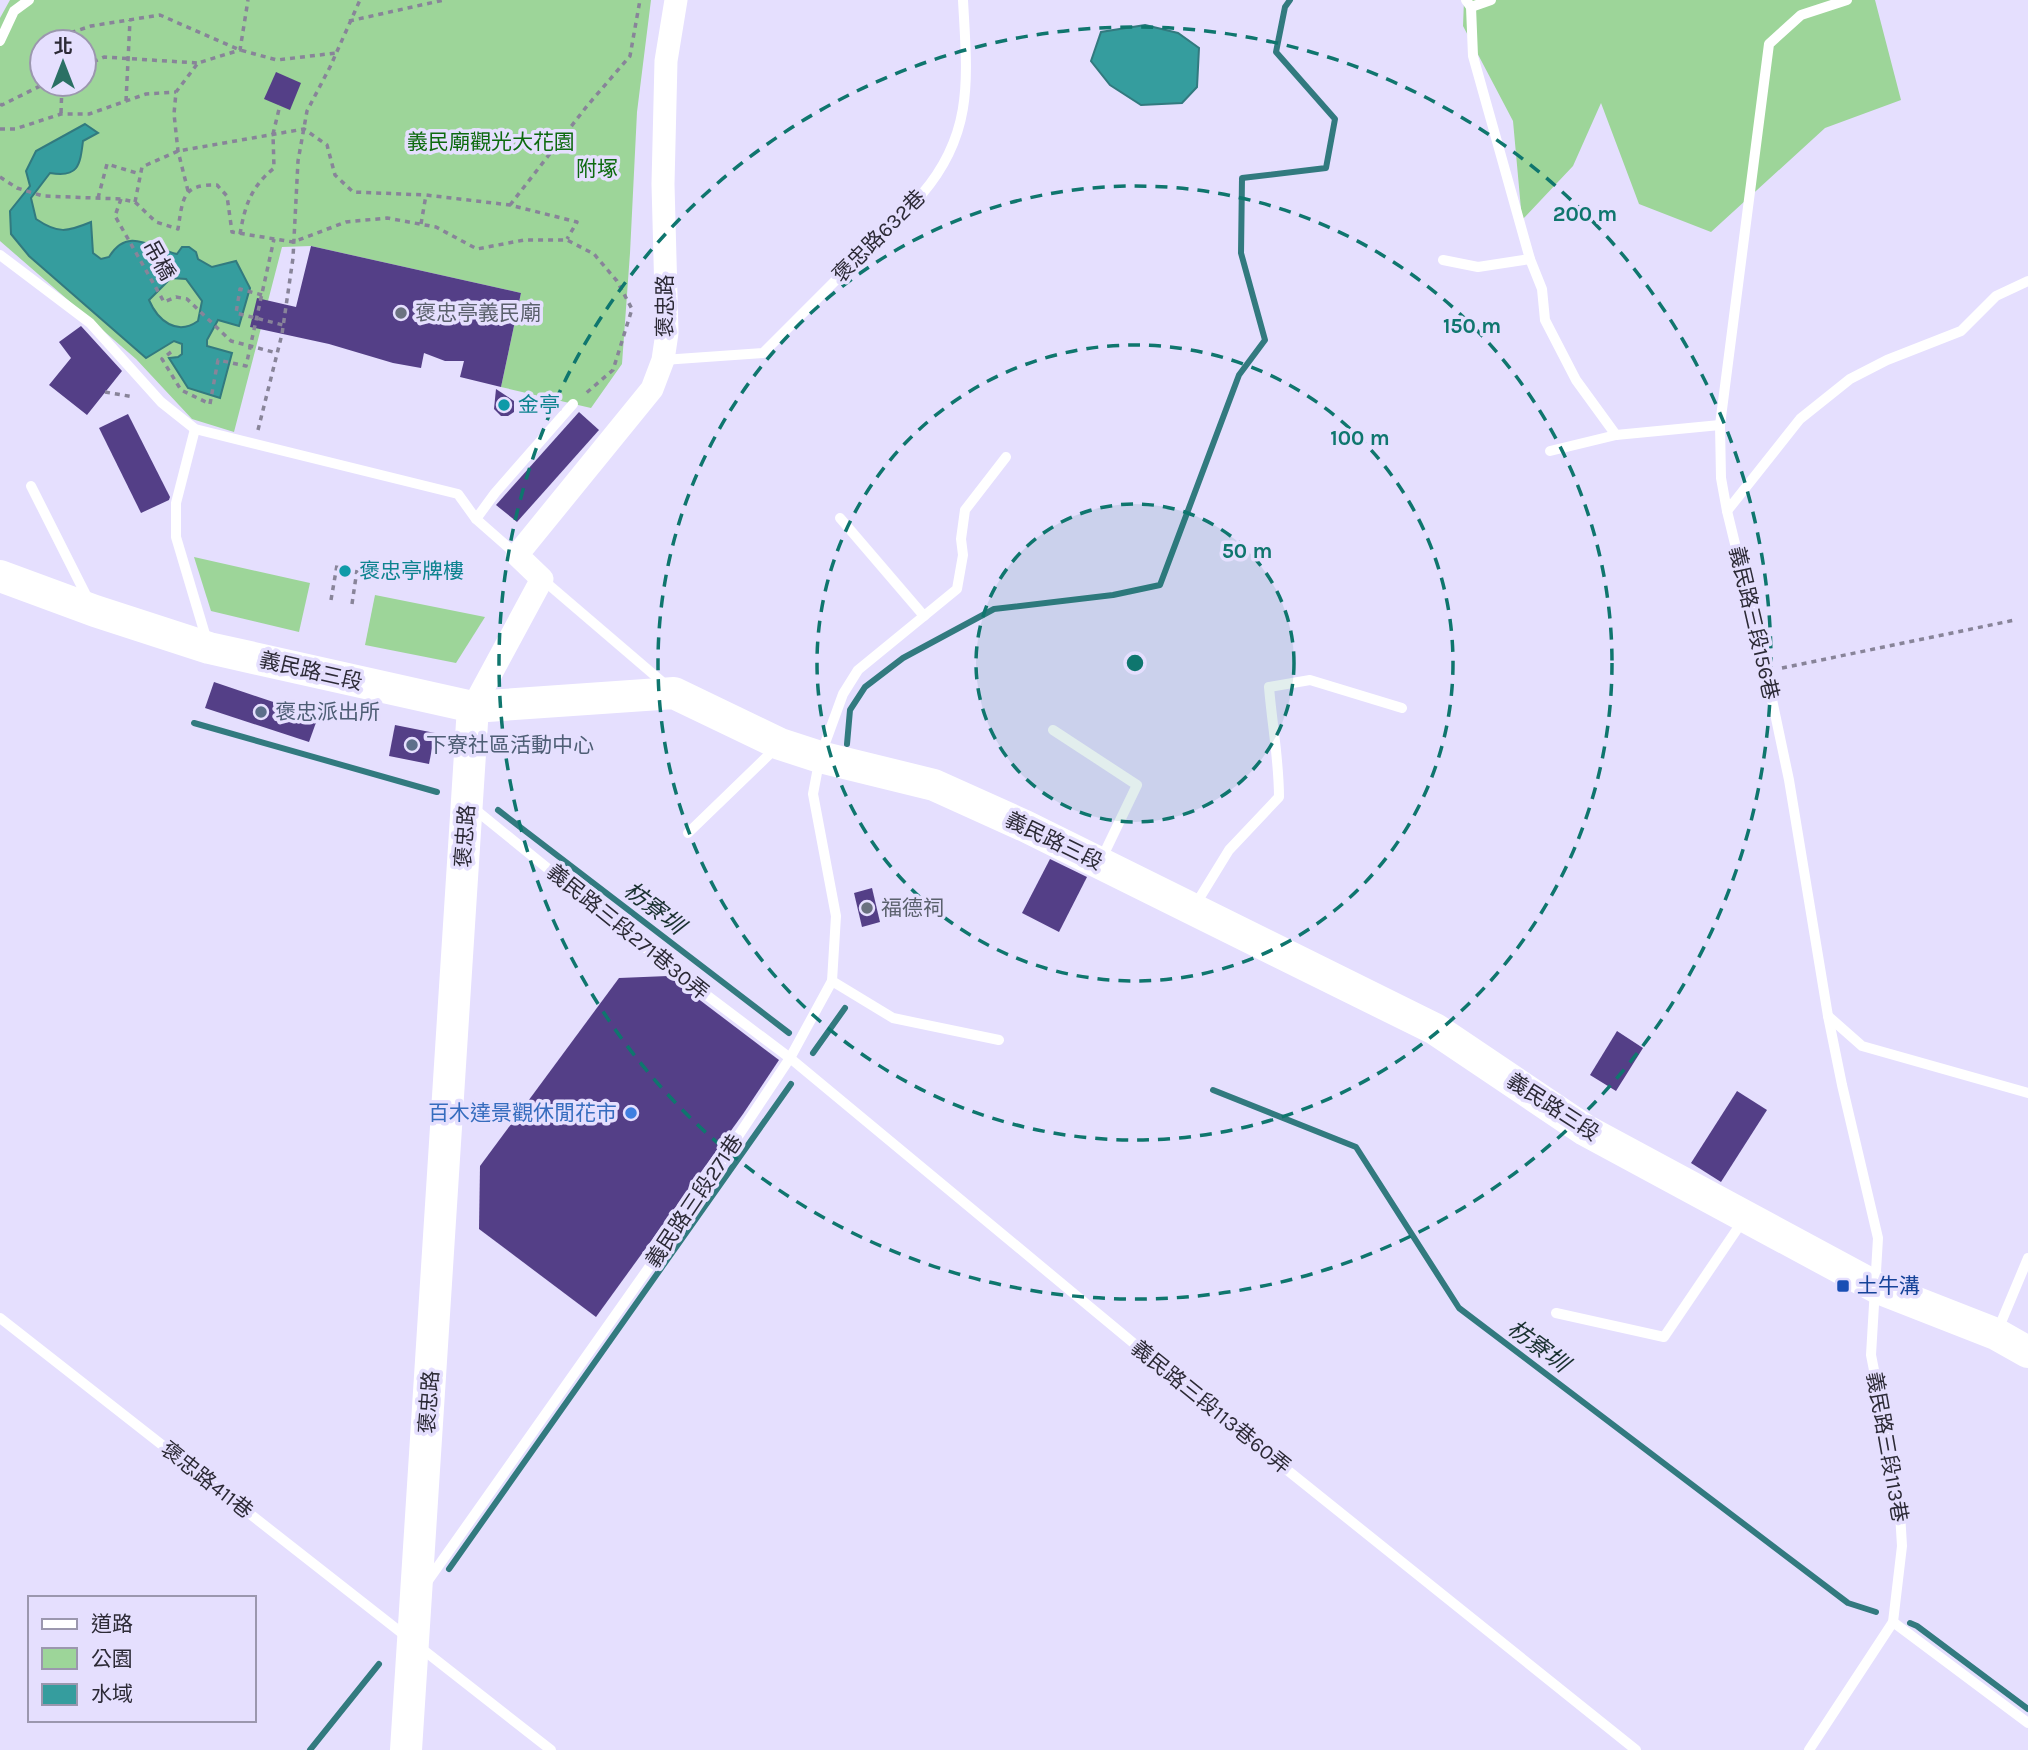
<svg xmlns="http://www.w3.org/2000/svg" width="2028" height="1750" font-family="Karla,'Noto Sans TC',sans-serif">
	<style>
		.green { fill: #9dd599; fill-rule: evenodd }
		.water { fill: #359d9e; stroke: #327a7f; stroke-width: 2; fill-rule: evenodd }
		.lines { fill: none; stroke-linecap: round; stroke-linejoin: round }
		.stream { stroke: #327a7f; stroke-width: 6 }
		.building { fill: #543f87 }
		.path { stroke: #888499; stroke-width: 3.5; stroke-dasharray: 5 5; stroke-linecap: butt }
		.lane { stroke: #fff; stroke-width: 10 }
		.street { stroke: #fff; stroke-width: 23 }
		.secondary { stroke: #fff; stroke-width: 32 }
		.ring { fill: none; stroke: #0f766e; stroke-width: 3.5; stroke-dasharray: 12 9 }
		.worship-dot { fill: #6b7280; stroke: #e5dffe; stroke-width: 2.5 }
		.culture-dot { fill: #0f9aa8; stroke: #e5dffe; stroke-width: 2.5 }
		.service-dot { fill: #5c6f8a; stroke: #e5dffe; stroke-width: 2.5 }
		.shop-dot { fill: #3f7fe0; stroke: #e5dffe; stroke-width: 2.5 }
		.transit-dot { fill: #1a4fb4; stroke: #e5dffe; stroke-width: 2.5 }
		.labels { text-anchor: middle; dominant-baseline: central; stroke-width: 7; stroke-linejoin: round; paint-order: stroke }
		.park-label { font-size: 21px; fill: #0d6a0f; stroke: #e5dffe }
		.street-label { font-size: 21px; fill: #2c2a36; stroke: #e5dffe }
		.worship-label { font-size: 21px; fill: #5b616d; stroke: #e5dffe; text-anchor: start }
		.culture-label { font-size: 21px; fill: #0d838f; stroke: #e5dffe; text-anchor: start }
		.service-label { font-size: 21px; fill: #4e5e75; stroke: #e5dffe; text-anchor: start }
		.shop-label { font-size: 21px; fill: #366cbe; stroke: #e5dffe; text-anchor: end }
		.transit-label { font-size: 21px; fill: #164399; stroke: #e5dffe; text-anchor: start }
		.water-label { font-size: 23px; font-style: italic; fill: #193030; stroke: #e5dffe }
		.centre { fill: #0f766e; stroke: #e5dffe; stroke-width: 3.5 }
		.ring-label { font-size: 21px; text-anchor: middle; font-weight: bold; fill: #0f766e; stroke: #e5dffe; stroke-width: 7; stroke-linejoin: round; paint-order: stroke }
	</style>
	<rect width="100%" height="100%" fill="#e5dffe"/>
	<g class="green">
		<path d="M10 0H651L637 112 630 253 622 364 591 408 501 387 521 293 311 246 282 247 234 432 192 419 136 359 0 241V18ZM42 42H84V84H42Z"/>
		<path d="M1464 0H1875L1901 100 1825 128 1711 232 1639 204 1601 103 1573 166 1522 220 1513 121 1463 26Z"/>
		<path d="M194 557 310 583 299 632 211 611Z"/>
		<path d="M375 595 485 617 456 663 365 645Z"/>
	</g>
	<g class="water">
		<path d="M1145 25 1178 33 1199 48 1197 87 1182 103 1141 105 1110 85 1091 61 1101 32Z"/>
		<path d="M85 124 98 133 83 141C80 166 78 178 50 173L31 198 36 219C58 234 67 232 91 222L93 253 101 259 109 257C128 226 151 248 177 254L182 247H189L196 252 198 259 212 267 236 261 250 288 239 326 218 320 207 340V346L232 353 220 398 188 388 169 358 178 357 182 354V344L174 341 146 358 29 256 11 234 10 211 30 186 26 171 36 151ZM171 278 186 279 202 301 198 321C177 336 158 321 149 300Z"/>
	</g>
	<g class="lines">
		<g class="stream">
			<path d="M194 723 437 792"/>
			<path d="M847 744 850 710 865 687 903 658 994 609 1113 595 1160 585 1239 375 1265 340 1241 253 1242 178 1326 168 1335 119 1276 52 1285 7 1290 0"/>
			<path d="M498 810 789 1033"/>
			<path d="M813 1053 845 1008"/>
			<path d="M1213 1090 1356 1147 1459 1308 1848 1603 1876 1612"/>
			<path d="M449 1569 791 1084"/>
			<path d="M1910 1623 1917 1626 2028 1709"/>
			<path d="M310 1750 379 1664"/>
		</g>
	</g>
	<g class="building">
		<path d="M276 72 301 83 290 110 264 99Z"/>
		<path d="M311 246 521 293 501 387 460 377 464 361H445L424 353 421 368 393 363 329 344 250 327 257 298 296 307Z"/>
		<path d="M81 326 122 371 87 415 49 385 71 358 59 342Z"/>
		<path d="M496 389 514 401V412L508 416H501L494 409Z"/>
		<path d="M579 412 599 430 517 522 496 505Z"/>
		<path d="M128 414 170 497 169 500 141 513 99 428Z"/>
		<path d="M214 682 318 717 309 742 205 708Z"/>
		<path d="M395 725 435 733 429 764 389 756Z"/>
		<path d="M1050 859 1087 877 1059 932 1022 913Z"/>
		<path d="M872 888 880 922 862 927 854 893Z"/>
		<path d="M668 976 779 1060 743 1114 596 1317 479 1229 480 1166 619 978Z"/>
		<path d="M1617 1031 1643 1048 1616 1091 1590 1075Z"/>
		<path d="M1737 1091 1767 1110 1721 1182 1691 1163Z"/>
	</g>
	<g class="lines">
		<g class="path">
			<path d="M349 21 444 0"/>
			<path d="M68 42 70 33 91 26 160 15 240 50 277 60 336 53"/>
			<path d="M84 66 104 57 198 63"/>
			<path d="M126 101 130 20"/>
			<path d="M0 104 2 105 44 84"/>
			<path d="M61 113 62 84"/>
			<path d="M0 129H15L61 114H89L146 94 176 92"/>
			<path d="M0 177 17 188 43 196 121 199 135 202 156 222 178 229C183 198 182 184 217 185L227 196 232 232 293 242 346 222 387 218 436 227 477 249 524 240H567L594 254 617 281 632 309 613 370 585 394"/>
			<path d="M188 191 178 151 174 114 176 92 198 63 240 50 248 0"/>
			<path d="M98 198 107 164 140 174"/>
			<path d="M121 199 115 216 164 302 176 297 187 299 231 341 277 353"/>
			<path d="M135 202 142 167 178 151 304 129 327 145 335 175 353 192 426 195"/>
			<path d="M510 205 587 106 630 56 640 0"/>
			<path d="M421 224 426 195 510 205 577 222 567 239"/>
			<path d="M240 234C245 205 251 187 274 168L273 134 280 105"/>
			<path d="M262 295 240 289 236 313 283 325"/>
			<path d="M171 352 162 359 181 390 210 404 218 360 246 366 274 239"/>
			<path d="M105 392 134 397"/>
			<path d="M258 430 282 334 293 258 298 161 307 111 330 67 360 0"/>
			<path d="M331 600 337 565"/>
			<path d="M352 604 357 570"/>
			<path d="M1782 668 2015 620"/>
		</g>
		<g class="lane">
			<path d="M1466 0 1471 7 1473 56 1530 259 1542 289 1545 320 1576 380 1616 435"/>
			<path d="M1471 7 1491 0"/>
			<path d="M0 41 14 11 29 0"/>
			<path d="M0 255 90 323 161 402 195 429 458 494 476 519 517 555"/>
			<path d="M1443 260 1478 267 1530 259"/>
			<path d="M663 360 763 353 922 194C975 132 967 76 963 0"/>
			<path d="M195 429 176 503V537L207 641"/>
			<path d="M1550 451 1616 435 1720 425"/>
			<path d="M31 486 90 603"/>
			<path d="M1727 511 1800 419 1850 379 1887 360 1961 331 1996 296 2028 281"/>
			<path d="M840 518 924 616"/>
			<path d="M476 519 495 493 573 404"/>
			<path d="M542 579 667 686"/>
			<path d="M1053 730 1137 785 1101 860"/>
			<path d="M472 807 668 966 790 1058 1261 1449 1636 1750"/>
			<path d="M688 833 778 746"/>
			<path d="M1194 907 1229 850 1279 797C1279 760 1272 724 1269 687L1310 680 1402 708"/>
			<path d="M832 981 893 1018 999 1040"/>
			<path d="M1828 1016 1862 1046 2028 1093"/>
			<path d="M1556 1313 1664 1337 1744 1219"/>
			<path d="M0 1318 551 1750"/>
			<path d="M1997 1332 2028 1258"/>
			<path d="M427 1582 681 1222 790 1058 832 981 836 916 813 794 820 757 843 694 858 670 957 589 963 555 961 539 965 510 1006 457"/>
			<path d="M1893 1622 2028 1723"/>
			<path d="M1809 1750 1893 1622 1902 1546 1899 1496 1871 1355 1878 1238 1842 1085 1828 1016 1789 780 1766 671 1727 511 1721 478 1720 425 1769 44 1801 15 1847 0"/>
		</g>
		<path class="street" d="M473 707 542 579 517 555 652 389 663 360 667 333 663 184 666 61 676 0"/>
		<g class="secondary">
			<path d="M0 576 95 611 209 648 473 707 674 693 780 744 820 757 934 785 1025 826 1435 1029 1585 1130 1876 1287 1996 1334 2028 1352"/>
			<path d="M406 1750 473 707"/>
		</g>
	</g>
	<circle cx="1135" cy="663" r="159" fill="#0f766e" fill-opacity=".12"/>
	<g class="ring">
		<circle cx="1135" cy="663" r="159"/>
		<circle cx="1135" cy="663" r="318"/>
		<circle cx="1135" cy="663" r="477"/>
		<circle cx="1135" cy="663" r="636"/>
	</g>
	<g class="worship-dot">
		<circle cx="401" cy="313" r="7"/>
		<circle cx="867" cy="908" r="7"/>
	</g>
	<g class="culture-dot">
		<circle cx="504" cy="405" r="7"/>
		<circle cx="345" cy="571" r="7"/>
	</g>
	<g class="service-dot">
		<circle cx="261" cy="712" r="7"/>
		<circle cx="412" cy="745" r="7"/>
	</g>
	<circle class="shop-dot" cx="631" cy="1113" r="7"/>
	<rect class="transit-dot" x="1836" y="1279" width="14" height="14" rx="3.5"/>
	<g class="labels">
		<g class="park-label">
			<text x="491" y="142">義民廟觀光大花園</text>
			<text x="597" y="169">附塚</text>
		</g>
		<g class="street-label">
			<text transform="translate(879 236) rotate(-45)">褒忠路632巷</text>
			<text transform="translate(159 260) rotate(61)">吊橋</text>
			<text transform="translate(665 306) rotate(-90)">褒忠路</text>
			<text transform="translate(1754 623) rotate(77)">義民路三段156巷</text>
			<text transform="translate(311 671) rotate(13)">義民路三段</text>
			<text transform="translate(465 836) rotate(-86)">褒忠路</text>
			<text transform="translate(1054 841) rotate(26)">義民路三段</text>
			<text transform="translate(628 932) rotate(39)">義民路三段271巷30弄</text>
			<text transform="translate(1553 1107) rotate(33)">義民路三段</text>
			<text transform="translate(694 1201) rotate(-56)">義民路三段271巷</text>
			<text transform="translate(429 1402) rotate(-86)">褒忠路</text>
			<text transform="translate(1211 1407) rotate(39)">義民路三段113巷60弄</text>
			<text transform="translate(1887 1447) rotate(80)">義民路三段113巷</text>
			<text transform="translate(207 1480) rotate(38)">褒忠路411巷</text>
		</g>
		<g class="worship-label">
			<text x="415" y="313">褒忠亭義民廟</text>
			<text x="881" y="908">福德祠</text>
		</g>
		<g class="culture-label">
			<text x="518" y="405">金亭</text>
			<text x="359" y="571">褒忠亭牌樓</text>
		</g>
		<g class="service-label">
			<text x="275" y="712">褒忠派出所</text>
			<text x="426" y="745">下寮社區活動中心</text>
		</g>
		<g class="shop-label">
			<text x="617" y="1113">百木達景觀休閒花市</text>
		</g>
		<g class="transit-label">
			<text x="1857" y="1286">土牛溝</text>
		</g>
		<g class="water-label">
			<text transform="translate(654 908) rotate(38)">枋寮圳</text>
			<text transform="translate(1538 1346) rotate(37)">枋寮圳</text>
		</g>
	</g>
	<circle cx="1135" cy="663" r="10" class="centre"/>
	<g class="ring-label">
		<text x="1585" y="221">200 m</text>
		<text x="1472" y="333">150 m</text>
		<text x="1360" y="445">100 m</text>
		<text x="1247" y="558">50 m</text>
	</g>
	<rect x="28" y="1596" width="228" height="126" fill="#e5dffe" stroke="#9b97ae" stroke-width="2"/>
	<rect x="42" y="1619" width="35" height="10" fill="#ffffff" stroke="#9b97ae" stroke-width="2"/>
	<text x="91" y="1631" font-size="21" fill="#2c2a36">道路</text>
	<rect x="42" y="1648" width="35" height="21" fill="#9dd599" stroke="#9b97ae" stroke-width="2"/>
	<text x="91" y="1666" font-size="21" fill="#2c2a36">公園</text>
	<rect x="42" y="1684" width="35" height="21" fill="#359d9e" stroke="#9b97ae" stroke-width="2"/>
	<text x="91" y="1701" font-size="21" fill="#2c2a36">水域</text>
	<g transform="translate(63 63)"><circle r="33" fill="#e5dffe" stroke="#9b97ae" stroke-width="2"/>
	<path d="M0-5L12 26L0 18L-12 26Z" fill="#2a7064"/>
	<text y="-10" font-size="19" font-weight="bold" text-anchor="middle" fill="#2c2a36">北</text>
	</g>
</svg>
